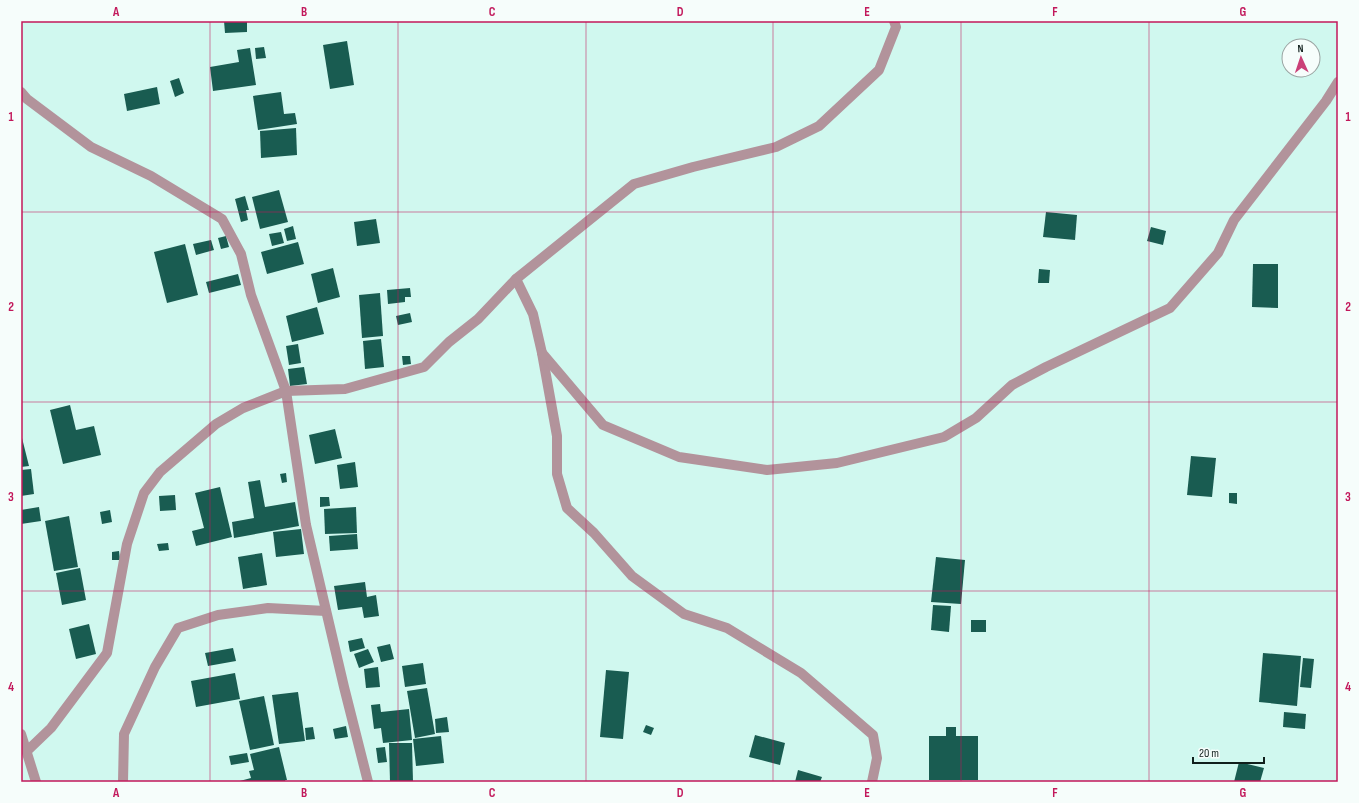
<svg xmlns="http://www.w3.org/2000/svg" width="1359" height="803" font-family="'Sofia Sans Condensed',sans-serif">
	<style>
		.building { fill: #195c51 }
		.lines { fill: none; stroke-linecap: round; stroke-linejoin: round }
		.minor { stroke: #b2939b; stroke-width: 10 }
		.grid { fill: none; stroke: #c2185b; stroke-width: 1; stroke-opacity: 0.55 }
		.neatline { fill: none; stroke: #c2185b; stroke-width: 1.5 }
		.grid-label { font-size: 13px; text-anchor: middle; font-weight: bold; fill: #c2185b }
	</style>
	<rect width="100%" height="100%" fill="#d0f8ef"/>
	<g class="building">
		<path d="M224 21H247V32L225 33Z"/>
		<path d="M347 41 354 85 330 89 323 45Z"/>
		<path d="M264 47 266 58 256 59 255 48Z"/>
		<path d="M250 48 256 85 213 91 210 67 239 62 237 50Z"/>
		<path d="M179 78 184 93 175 97 170 81Z"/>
		<path d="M157 87 160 104 127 111 124 94Z"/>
		<path d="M281 92 284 114 295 113 297 124 258 130 253 96Z"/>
		<path d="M296 128 297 155 261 158 260 131Z"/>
		<path d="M279 190 288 222 260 229 252 197Z"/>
		<path d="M245 196 249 210H246L248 220 241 222 235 199Z"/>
		<path d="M1046 212 1077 215 1075 240 1043 237Z"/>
		<path d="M376 219 380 243 357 246 354 222Z"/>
		<path d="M293 226 296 239 287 241 284 229Z"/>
		<path d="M1151 227 1166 231 1163 245 1147 241Z"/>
		<path d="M281 232 284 243 272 246 269 234Z"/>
		<path d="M226 236 229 247 221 249 218 238Z"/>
		<path d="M211 240 214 250 196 255 193 244Z"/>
		<path d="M298 242 304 264 267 274 261 252Z"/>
		<path d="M185 244 198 295 167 303 154 252Z"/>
		<path d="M1253 264H1278V308L1252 307Z"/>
		<path d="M333 268 340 297 318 303 311 274Z"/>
		<path d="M1039 269 1050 270 1049 283H1038Z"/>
		<path d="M238 274 241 285 209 293 206 282Z"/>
		<path d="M410 288 411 297H405V302L388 304 387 290Z"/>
		<path d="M380 293 383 336 362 338 359 295Z"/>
		<path d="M317 307 324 334 292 342 286 316Z"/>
		<path d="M410 313 412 322 398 325 396 316Z"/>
		<path d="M381 339 384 367 365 369 363 341Z"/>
		<path d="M298 344 301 363 289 365 286 346Z"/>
		<path d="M402 356H410L411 364 403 365Z"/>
		<path d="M304 367 307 384 290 386 288 369Z"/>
		<path d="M70 405 76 430 94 426 101 455 63 464 50 410Z"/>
		<path d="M335 429 342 458 315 464 309 435Z"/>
		<path d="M21 434 29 466 21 467Z"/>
		<path d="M1191 456 1216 458 1212 497 1187 495Z"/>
		<path d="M355 462 358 487 340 489 337 465Z"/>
		<path d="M31 469 34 494 21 496V470Z"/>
		<path d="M286 473 287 482 282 483 280 474Z"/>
		<path d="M260 480 265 507 295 502 299 526 234 538 232 522 254 518 248 482Z"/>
		<path d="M220 487 232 537 196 546 192 531 204 528 195 493Z"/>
		<path d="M1229 493H1237V504L1229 503Z"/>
		<path d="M175 495 176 510 160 511 159 496Z"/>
		<path d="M320 497H329L330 506 320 507Z"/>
		<path d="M39 507 41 521 21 524V510Z"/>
		<path d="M356 507 357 533 325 534 324 509Z"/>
		<path d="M110 510 112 522 102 524 100 512Z"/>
		<path d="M69 516 78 567 54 571 45 521Z"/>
		<path d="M301 529 304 554 276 557 273 532Z"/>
		<path d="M357 534 358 549 330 551 329 536Z"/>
		<path d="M168 543 169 550 159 551 157 544Z"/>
		<path d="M119 551 120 560H112V552Z"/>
		<path d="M262 553 267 585 243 589 238 557Z"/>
		<path d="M936 557 965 560 961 604 931 602Z"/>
		<path d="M80 568 86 600 62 605 56 573Z"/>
		<path d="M365 582 367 597 376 595 379 616 364 618 362 607 338 610 334 586Z"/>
		<path d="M933 605 951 606 949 632 931 630Z"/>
		<rect x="971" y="620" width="15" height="12"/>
		<path d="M89 624 96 654 76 659 69 629Z"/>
		<path d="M362 638 365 648 350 652 348 641Z"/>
		<path d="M390 644 394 659 381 662 377 647Z"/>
		<path d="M233 648 236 661 208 666 205 653Z"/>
		<path d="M368 649 374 662 359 668 354 654Z"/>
		<path d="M1263 653 1301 656 1297 706 1259 702Z"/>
		<path d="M1303 658 1314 659 1311 688 1300 687Z"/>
		<path d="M423 663 426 684 405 687 402 666Z"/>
		<path d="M378 667 380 687 366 688 364 669Z"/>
		<path d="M606 670 629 672 623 739 600 737Z"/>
		<path d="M235 673 240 699 196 707 191 681Z"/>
		<path d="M427 688 435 734 415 738 407 691Z"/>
		<path d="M298 692 305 741 279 744 272 695Z"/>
		<path d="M264 696 274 745 250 750 239 701Z"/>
		<path d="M380 704 381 712 409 709 412 740 383 743 381 728 374 729 371 705Z"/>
		<path d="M1284 712 1306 714 1305 729 1283 727Z"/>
		<path d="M447 717 449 732 436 733 435 719Z"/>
		<path d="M646 725 654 728 651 735 643 732Z"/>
		<path d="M346 726 348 737 335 739 333 729Z"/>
		<path d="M313 727 315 739 306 740 305 728Z"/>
		<path d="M946 727H956V736H978V780H929V736H946Z"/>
		<path d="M755 735 785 743 780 765 749 757Z"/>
		<path d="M441 736 444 763 416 766 413 739Z"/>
		<path d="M389 743H412L413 782H390Z"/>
		<path d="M279 747 287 780H285L286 782H236L251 778 249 771 254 770 250 754Z"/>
		<path d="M385 747 387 762 378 763 376 748Z"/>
		<path d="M247 753 249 762 231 765 229 756Z"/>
		<path d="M1239 762 1264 768 1260 782H1234Z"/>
		<path d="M798 770 822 777 820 782H795Z"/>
	</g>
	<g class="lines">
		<g class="minor">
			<path d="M21 92 27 99 91 147 151 176 222 219 241 254 251 295 286 391 306 525 344 687 368 782"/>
			<path d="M516 279 533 314 542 353 557 436V474L567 508 594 533 632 576 684 614 727 628 801 673 873 735 877 758 872 782"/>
			<path d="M542 353 603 425 679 457 767 470 837 463 944 437 976 418 1012 385 1046 367 1170 308 1218 253 1234 220 1326 101 1338 82"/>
			<path d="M21 734 36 782"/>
			<path d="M27 751 51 728 107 653 127 544 144 493 160 472 216 424 243 408 286 391 345 389 424 367 449 342 478 319 516 279 634 184 693 167 776 147 819 126 879 70 896 27 894 21"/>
			<path d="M123 782 124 734 155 667 178 628 218 615 268 608 326 611"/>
		</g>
	</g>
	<path class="grid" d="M210 21V782M398 21V782M586 21V782M773 21V782M961 21V782M1149 21V782M21 212H1338M21 402H1338M21 591H1338"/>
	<rect width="1359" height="803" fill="none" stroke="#f6fdfb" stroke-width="44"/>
	<g transform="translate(1301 58) rotate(357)"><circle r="19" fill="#f6fdfb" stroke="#9aa4a2"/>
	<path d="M0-3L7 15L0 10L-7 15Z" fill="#ca4077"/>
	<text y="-6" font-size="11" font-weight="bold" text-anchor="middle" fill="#101f1c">N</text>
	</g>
	<path d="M1193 757v6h71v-6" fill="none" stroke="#101f1c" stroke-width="2"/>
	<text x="1199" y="757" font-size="12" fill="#101f1c" stroke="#f6fdfb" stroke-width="3" paint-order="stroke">20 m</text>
	<rect x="22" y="22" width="1315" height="759" class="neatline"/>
	<g class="grid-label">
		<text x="116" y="16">A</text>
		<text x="304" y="16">B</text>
		<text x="492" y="16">C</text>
		<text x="680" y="16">D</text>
		<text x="867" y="16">E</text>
		<text x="1055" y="16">F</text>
		<text x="1243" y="16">G</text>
		<text x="11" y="121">1</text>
		<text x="1348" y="121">1</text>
		<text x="11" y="311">2</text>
		<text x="1348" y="311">2</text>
		<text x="11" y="501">3</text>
		<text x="1348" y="501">3</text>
		<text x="11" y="691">4</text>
		<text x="1348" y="691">4</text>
		<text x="116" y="797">A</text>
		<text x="304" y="797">B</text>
		<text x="492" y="797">C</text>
		<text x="680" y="797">D</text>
		<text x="867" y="797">E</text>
		<text x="1055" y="797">F</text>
		<text x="1243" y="797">G</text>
	</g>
</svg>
